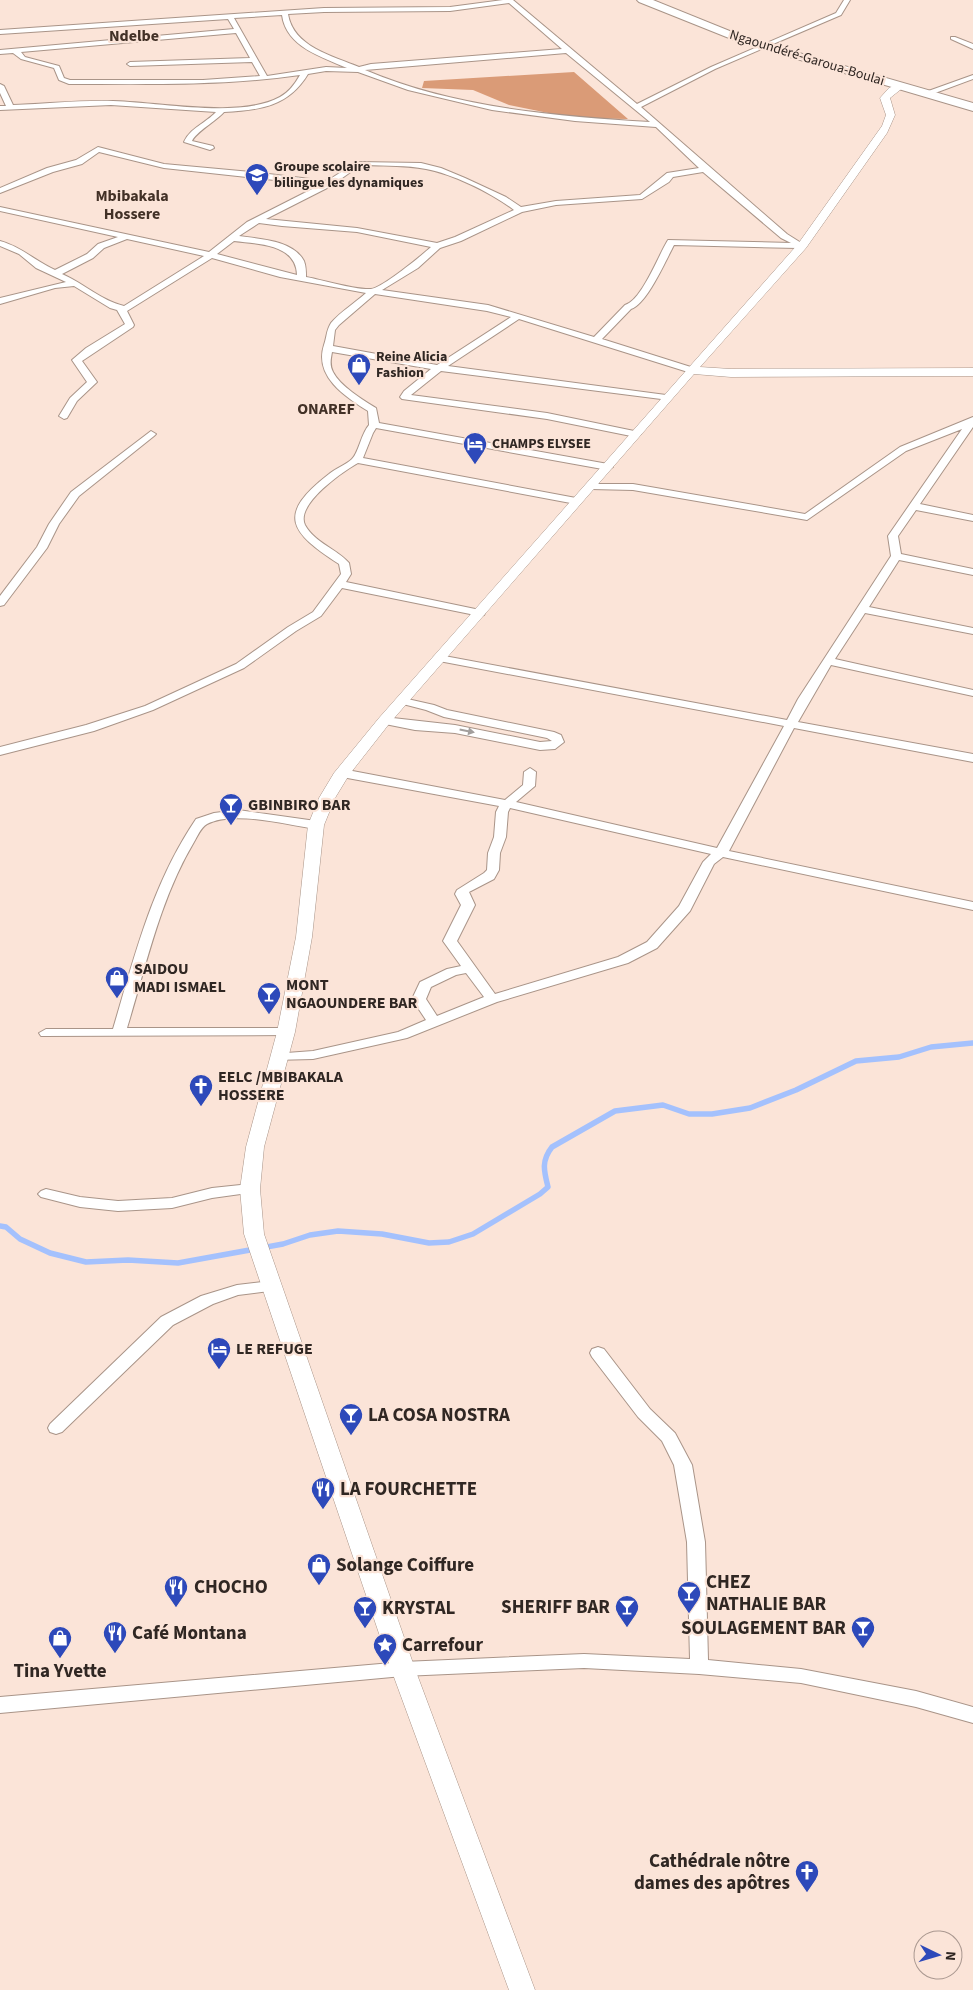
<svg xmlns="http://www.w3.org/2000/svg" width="973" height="1990" font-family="'Source Sans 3',sans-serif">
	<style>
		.forest { fill: #da9b77 }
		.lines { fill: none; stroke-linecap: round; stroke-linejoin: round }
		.stream { stroke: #a4c1fd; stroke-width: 5.5 }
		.minor-casing { stroke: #a99488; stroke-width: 2 }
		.tertiary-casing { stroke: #a99488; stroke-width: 1 }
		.trunk-casing { stroke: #a99488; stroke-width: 2 }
		.minor { fill: #fff; fill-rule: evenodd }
		.tertiary { fill: #fff; fill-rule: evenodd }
		.trunk { fill: #fff; fill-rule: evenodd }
		.oneway { fill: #a29e9c }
		.labels { text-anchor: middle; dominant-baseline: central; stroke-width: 4.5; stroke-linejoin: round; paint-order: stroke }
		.far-street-label { font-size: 14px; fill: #302723; stroke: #fbe4d8 }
		.far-poi-label { font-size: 14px; font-weight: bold; fill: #302723; stroke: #fbe4d8; text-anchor: start }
		.far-quarter-label { font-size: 16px; font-weight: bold; fill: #423127; stroke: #fbe4d8 }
		.poi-label { font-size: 16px; font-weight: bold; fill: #302723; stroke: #fbe4d8; text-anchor: start }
		.near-poi-label { font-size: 19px; font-weight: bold; fill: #302723; stroke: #fbe4d8; text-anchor: start }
	</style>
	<rect width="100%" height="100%" fill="#fbe4d8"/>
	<path class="forest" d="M574 72 628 119 573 118 509 105 473 90 422 88 424 81Z"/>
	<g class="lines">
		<path class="stream" d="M0 1226 6 1227 20 1239 50 1253 86 1262 128 1260 178 1263 283 1244 310 1235 338 1231 382 1234 429 1243 449 1242 473 1234 540 1194 548 1187C544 1171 541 1161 552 1147L615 1111 663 1105 689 1114H712L750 1108 796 1090 856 1061 899 1057 931 1047 973 1043"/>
		<g class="minor-casing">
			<g id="minor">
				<path d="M503 0H513L637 104 711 67 836 13 844 0H850L841 15 715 69 641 107 787 234 806 246 798 248 674 245C666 260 647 304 631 309L602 339 694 368V372H688L519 319 448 366 666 395 671 398 669 400 441 371 411 395 547 413 639 432 641 434 636 437 547 419 402 399 400 397 404 391 431 369 332 352C331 358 329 365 333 372 340 386 363 400 376 408L379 423 608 464 613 467 608 470 376 428 373 433 363 458 576 498 581 501 576 504 358 463C344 471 295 504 305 525 315 543 337 549 349 563L351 574 346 582 480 610 485 613 484 615 480 616 342 588 321 616 296 631 244 668 153 710 94 731 0 755V747L86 725 145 706 236 664 288 627 313 612 341 574 339 564C290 532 276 515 329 474 336 468 346 465 352 459 359 452 361 434 369 425L368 411C344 396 314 376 324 345 327 337 326 331 331 323 340 312 355 303 366 293L280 277 212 258 127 311 134 325 133 327 82 361 97 382 77 401 67 418 64 419 59 416 70 398 87 382 72 360 86 348 125 324 117 310 110 308 74 286 55 288 0 304V298L66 282 36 268 19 254 0 246V241C22 247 35 261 55 270L87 254 98 244 118 237 0 211V207L209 252 247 222 320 185 164 168 99 152 82 164 53 172 0 193V188L47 168 76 160 98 147 164 164 251 172 327 181 357 162 421 163 441 168 465 178 506 197 521 207 556 201 640 195 667 173 699 168 656 127 575 121 492 110 408 90 358 72 326 71 308 74C288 107 260 110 224 112 216 121 196 132 192 141L213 146 214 148 210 150 184 142C190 128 206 123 216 112L111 105 0 110V106H6L0 93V84L4 86 13 105C46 104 80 100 113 101 158 102 240 119 280 97 289 92 295 84 300 75 224 86 146 84 69 84L59 80 54 68 21 59 13 53 0 54V50L234 29 228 19 0 34V30L324 8 450 7ZM509 3 562 49 371 64 359 67C333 56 293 47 288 14L324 12 450 11ZM282 15C286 47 322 57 347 68L326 67 267 76 234 18ZM236 33 250 58 130 62 127 64 130 66 252 62 260 76 203 80H70L64 78 59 66 25 57 21 52ZM566 53 650 122C555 116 454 108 365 70ZM367 165C386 166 406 165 426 169 453 174 492 193 514 210L455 237 437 243 357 228 266 219 331 186 359 166ZM703 172 781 238 791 243 668 240C658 256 642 300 625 305L594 337 488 305 382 290 418 268 440 248 461 241 522 212 556 205 642 199 669 182 673 177ZM259 223 282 226 357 232 431 247C421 256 382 288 371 289 354 290 323 280 306 277 306 272 306 266 304 261 293 240 260 239 239 236ZM127 239 204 256 124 306C102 301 83 283 62 274L93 258 104 248ZM234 241C259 244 296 244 297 275L217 254ZM375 294 487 311 511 317 437 365 333 346 335 330 339 325Z"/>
				<path d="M951 37H955L973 44V49L951 39Z"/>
				<path d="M973 75V79L927 96 920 94Z"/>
				<path d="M973 417V427L920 504 973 515V521L916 510 898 536 901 554 973 569V575L899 560 869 607 973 628V634L865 613 835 659 973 690V696L831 665 798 722 973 754V762L794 728 729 851 973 902V910L723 857 714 864 690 911 657 948 628 963 497 1002 407 1038 313 1059 273 1060 271 1057 273 1054 313 1051 398 1032 426 1020 412 999 420 982 447 969 461 966 443 941 461 905 455 894 457 890 484 873 487 870 488 853 494 837 496 812 499 806 342 777 338 776 336 773 338 770 342 769 505 800 523 785 524 772 530 768 536 772 535 786 516 802 717 848 784 726 439 661 433 658 435 656 439 655 787 720 798 699 891 556 888 536 962 429 906 451 807 520 633 490 591 489 587 488V484H633L805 514 900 447ZM510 808 711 854 703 862 679 906 647 942 618 957 495 994 457 941 475 905 469 892 494 879 499 870 500 853 506 837 508 812ZM466 973 484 997 437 1016 426 999 431 987 456 975Z"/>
				<path d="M151 431 156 434 154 436 79 496 59 524 47 548 4 605 0 606V596L37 547 49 524 71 492Z"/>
				<path d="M403 698 434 705 447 710 554 732 561 735 564 742 555 749 540 750 455 733 415 730 380 723 378 721 384 717 455 725 540 742 552 741 547 738 444 717 426 710 399 703 397 701 399 699Z"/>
				<path d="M238 810 316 821 322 825 316 829C287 825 233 810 207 824 201 827 197 837 194 842 160 899 146 966 127 1028H286L291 1029 293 1032 291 1035 41 1036 39 1033 46 1029H113C135 955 152 884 196 819L214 813Z"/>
				<path d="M250 1184 255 1186 258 1189 255 1192 212 1198 172 1208 118 1211 80 1207 41 1197 38 1194 41 1191 46 1189 80 1197 118 1201 172 1198 212 1188Z"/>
				<path d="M271 1281 277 1282 279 1286 277 1290 238 1295 213 1304 173 1325 62 1432 56 1434 50 1432 48 1428 50 1424 161 1317 201 1296 237 1285Z"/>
				<path d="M598 1347 604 1349 650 1409 675 1433 692 1465 705 1542 708 1660 801 1669 916 1691 973 1707V1723L916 1707 801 1683 699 1674 584 1668 403 1676 0 1713V1697L403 1662 584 1654 690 1659 687 1542 674 1465 662 1441 638 1417 592 1357 590 1353 592 1349Z"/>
			</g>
		</g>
		<g class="tertiary-casing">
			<path id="tertiary" d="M900 83 905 86 890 98 895 115 887 133 806 248 700 367 731 369 973 368V376L731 377 694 374 389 724 349 775 335 798 324 825 312 937 295 1032 264 1147 260 1189 264 1234 415 1669 535 1990H509L391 1669 244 1234 240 1189 246 1147 277 1032 296 937 308 825 319 798 334 773 379 718 798 244 882 126 886 115 880 98 889 88Z"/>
		</g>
		<g class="trunk-casing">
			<path id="trunk" d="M637 0H653L747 38 973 103V111L739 42 639 2Z"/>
		</g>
		<use href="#minor" class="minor"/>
		<use href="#tertiary" class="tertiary"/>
		<use href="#trunk" class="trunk"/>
	</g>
	<defs><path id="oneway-solid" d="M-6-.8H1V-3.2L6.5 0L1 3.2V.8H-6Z" transform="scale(1.25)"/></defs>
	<use class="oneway" href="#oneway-solid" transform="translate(467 731) rotate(11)"/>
	<defs>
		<g id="school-pin" transform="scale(1.25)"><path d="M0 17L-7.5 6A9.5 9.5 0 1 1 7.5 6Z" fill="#2d49ba" stroke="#fbe4d8"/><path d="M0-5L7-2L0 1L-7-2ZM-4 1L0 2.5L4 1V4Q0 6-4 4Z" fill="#fff"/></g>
		<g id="shop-pin" transform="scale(1.25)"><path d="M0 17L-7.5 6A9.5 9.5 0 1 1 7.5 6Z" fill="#2d49ba" stroke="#fbe4d8"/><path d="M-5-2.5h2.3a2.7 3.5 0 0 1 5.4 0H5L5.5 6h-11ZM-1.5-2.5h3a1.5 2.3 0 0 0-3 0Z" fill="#fff"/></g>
		<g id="hotel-pin" transform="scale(1.25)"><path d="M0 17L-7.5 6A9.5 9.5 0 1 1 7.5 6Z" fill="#2d49ba" stroke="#fbe4d8"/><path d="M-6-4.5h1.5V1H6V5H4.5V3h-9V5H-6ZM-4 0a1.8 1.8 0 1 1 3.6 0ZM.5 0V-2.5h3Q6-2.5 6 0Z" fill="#fff"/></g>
		<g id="bar-pin" transform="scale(1.25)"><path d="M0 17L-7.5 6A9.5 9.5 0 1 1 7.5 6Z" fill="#2d49ba" stroke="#fbe4d8"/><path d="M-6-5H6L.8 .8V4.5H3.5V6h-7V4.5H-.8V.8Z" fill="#fff"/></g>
		<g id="church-pin" transform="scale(1.25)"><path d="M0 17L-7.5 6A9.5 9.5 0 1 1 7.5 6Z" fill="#2d49ba" stroke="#fbe4d8"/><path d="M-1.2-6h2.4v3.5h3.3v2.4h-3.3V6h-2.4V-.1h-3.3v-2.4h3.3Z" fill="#fff"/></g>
		<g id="restaurant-pin" transform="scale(1.25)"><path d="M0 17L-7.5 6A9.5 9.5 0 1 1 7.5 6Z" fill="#2d49ba" stroke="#fbe4d8"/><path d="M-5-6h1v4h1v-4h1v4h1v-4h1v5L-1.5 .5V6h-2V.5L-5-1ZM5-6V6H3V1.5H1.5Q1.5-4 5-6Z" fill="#fff"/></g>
		<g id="sight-pin" transform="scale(1.25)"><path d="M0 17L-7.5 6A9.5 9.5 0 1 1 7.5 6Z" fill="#2d49ba" stroke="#fbe4d8"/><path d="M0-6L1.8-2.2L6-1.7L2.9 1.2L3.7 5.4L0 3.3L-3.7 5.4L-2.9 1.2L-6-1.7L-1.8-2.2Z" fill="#fff"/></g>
	</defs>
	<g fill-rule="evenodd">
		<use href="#school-pin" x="257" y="175"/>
		<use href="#shop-pin" x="359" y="365"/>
		<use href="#hotel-pin" x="475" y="444"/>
		<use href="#bar-pin" x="231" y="805"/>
		<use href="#shop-pin" x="117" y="978"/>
		<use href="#bar-pin" x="269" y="994"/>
		<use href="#church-pin" x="201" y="1086"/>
		<use href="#hotel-pin" x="219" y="1349"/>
		<use href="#bar-pin" x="351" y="1415"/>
		<use href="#restaurant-pin" x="323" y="1489"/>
		<use href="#shop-pin" x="319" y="1565"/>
		<use href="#restaurant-pin" x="176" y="1587"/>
		<use href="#bar-pin" x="689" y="1593"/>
		<use href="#bar-pin" x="627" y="1607"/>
		<use href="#bar-pin" x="365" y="1608"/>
		<use href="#bar-pin" x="863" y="1628"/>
		<use href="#restaurant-pin" x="115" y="1633"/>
		<use href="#shop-pin" x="60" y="1638"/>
		<use href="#sight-pin" x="385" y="1645"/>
		<use href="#church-pin" x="807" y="1872"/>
	</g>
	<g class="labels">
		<g class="far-street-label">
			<text transform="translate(807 58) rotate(17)">Ngaoundéré-Garoua-Boulai</text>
		</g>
		<g class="far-poi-label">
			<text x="274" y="167">Groupe scolaire<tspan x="274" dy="16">bilingue les dynamiques</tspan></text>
			<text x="376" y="357">Reine Alicia<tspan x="376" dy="16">Fashion</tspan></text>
			<text x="492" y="444">CHAMPS ELYSEE</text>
		</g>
		<g class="far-quarter-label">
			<text x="134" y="36">Ndelbe</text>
			<text x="132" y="196">Mbibakala<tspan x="132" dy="18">Hossere</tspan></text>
			<text x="326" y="409">ONAREF</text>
		</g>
		<g class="poi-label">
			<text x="248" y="805">GBINBIRO BAR</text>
			<text x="134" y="969">SAIDOU<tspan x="134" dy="18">MADI ISMAEL</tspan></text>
			<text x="286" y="985">MONT<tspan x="286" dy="18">NGAOUNDERE BAR</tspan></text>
			<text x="218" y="1077">EELC /MBIBAKALA<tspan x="218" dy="18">HOSSERE</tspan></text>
			<text x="236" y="1349">LE REFUGE</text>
		</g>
		<g class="near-poi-label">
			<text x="368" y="1415">LA COSA NOSTRA</text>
			<text x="340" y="1489">LA FOURCHETTE</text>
			<text x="336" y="1565">Solange Coiffure</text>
			<text x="706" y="1582">CHEZ<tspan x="706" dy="22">NATHALIE BAR</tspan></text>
			<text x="194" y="1587">CHOCHO</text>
			<text x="610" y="1607" text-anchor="end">SHERIFF BAR</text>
			<text x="382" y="1608">KRYSTAL</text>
			<text x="846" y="1628" text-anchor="end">SOULAGEMENT BAR</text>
			<text x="132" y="1633">Café Montana</text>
			<text x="402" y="1645">Carrefour</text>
			<text x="60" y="1671" text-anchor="middle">Tina Yvette</text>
			<text x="790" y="1861" text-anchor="end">Cathédrale nôtre<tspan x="790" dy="22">dames des apôtres</tspan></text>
		</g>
	</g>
	<g transform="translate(938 1955) rotate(95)"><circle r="24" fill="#fbe4d8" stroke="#aa9890"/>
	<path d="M0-4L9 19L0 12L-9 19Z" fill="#2d49ba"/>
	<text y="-8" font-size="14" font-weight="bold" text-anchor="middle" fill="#302723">N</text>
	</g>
</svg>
